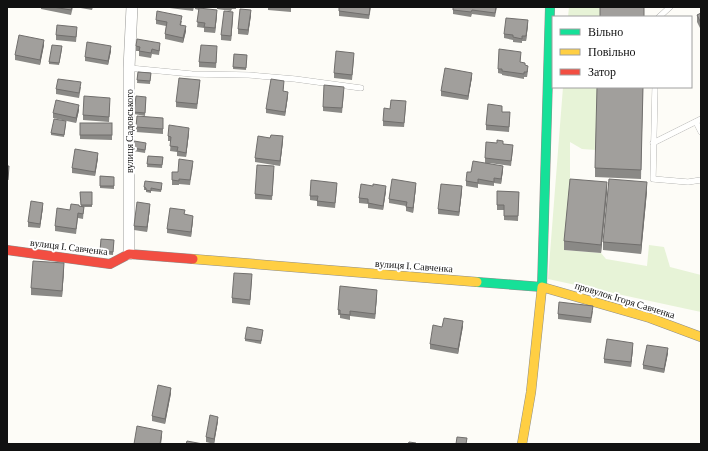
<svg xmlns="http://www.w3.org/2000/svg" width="708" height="451" font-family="'Crimson Pro',serif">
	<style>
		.grass { fill: #e7f3d7 }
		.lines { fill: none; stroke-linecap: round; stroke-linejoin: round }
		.lane-casing { stroke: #979795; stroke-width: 6 }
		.street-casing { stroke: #979795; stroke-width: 12 }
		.fast-casing { stroke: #8e8d8b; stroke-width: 10 }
		.slow-casing { stroke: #8e8d8b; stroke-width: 10 }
		.jam-casing { stroke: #8e8d8b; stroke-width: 10 }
		.lane { stroke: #fffffe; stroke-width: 5.5 }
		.street { stroke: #fffffe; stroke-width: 11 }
		.fast { stroke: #16e098; stroke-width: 9 }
		.slow { stroke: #ffcf43; stroke-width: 9 }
		.jam { stroke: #f24e42; stroke-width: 9 }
		.wall { fill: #8a8986 }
		.shaded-wall { fill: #716f6d }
		.building { fill: #a19f9c; stroke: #716f6d }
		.labels { text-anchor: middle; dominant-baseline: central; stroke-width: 4; stroke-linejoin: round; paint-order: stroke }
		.street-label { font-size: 10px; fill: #111; stroke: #fff }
	</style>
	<rect width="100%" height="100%" fill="#fdfcf7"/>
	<g class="grass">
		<path d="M569 7H600V17H568Z"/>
		<path d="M563 87H598L596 150 582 149 570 142V188L564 250 601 253 606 259 647 266 649 245 664 247 670 267 701 275V312L548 279Z"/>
	</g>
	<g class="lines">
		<g class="lane-casing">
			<g id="lane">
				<path d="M659 17 670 7"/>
				<path d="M129 68 192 74 249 75 295 79 361 88"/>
				<path d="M655 87 653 179 688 182 701 180"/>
				<path d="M696 122 701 132"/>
				<path d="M653 143 701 119"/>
			</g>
		</g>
		<g class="street-casing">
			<path id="street" d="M129 254V68L132 7"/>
		</g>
		<g class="fast-casing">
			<path id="fast" d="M477 282 542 287 550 7"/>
		</g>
		<g class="slow-casing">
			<g id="slow">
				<path d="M193 259 477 282"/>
				<path d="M522 444 531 392 542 287 650 318 701 337"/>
			</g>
		</g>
		<g class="jam-casing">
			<path id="jam" d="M7 250 110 264 129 254 193 259"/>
		</g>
		<use href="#lane" class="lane"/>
		<use href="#street" class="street"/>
		<use href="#fast" class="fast"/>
		<use href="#slow" class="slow"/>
		<use href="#jam" class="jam"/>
	</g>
	<g class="wall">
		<path d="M41 7H73L71 15 41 9Z"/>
		<path d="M75 7H93L92 10Z"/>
		<path d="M162 7H194L193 11Z"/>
		<path d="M195 7H201V8L217 15 215 33 204 32V28L197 27 199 10 195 9Z"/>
		<path d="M217 7H236V9H232L231 11 217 9Z"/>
		<path d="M268 7H291V12L268 10Z"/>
		<path d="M339 7H371L369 19 339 16Z"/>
		<path d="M497 7 495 17 472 14 471 17 453 14V10Z"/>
		<path d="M701 13V30L697 22V15Z"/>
		<path d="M251 15 248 35 238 34V29Z"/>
		<path d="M233 16 231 41 221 40V35Z"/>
		<path d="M156 20 182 21 181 25 186 31 183 43 165 39V34L166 26 156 24Z"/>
		<path d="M528 25 526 41H522V43L513 42V40L504 38V34Z"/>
		<path d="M77 31 76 42 56 40V35Z"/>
		<path d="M44 45 40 65 15 60V55Z"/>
		<path d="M136 46 160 48 159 55 152 54 151 58 139 56V51H136Z"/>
		<path d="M62 49 59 65 49 64V62Z"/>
		<path d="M111 51 108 65 85 61V57Z"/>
		<path d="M217 51 216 68 199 67V62Z"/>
		<path d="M234 54 247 55 246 70 233 69Z"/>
		<path d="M521 57 520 62 525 66 528 71 527 77H524V79L502 75V74L498 73V69Z"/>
		<path d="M354 58 352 80 334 78V73Z"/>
		<path d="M138 72 151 73 150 84 137 83Z"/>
		<path d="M472 77 468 100 441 96V91Z"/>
		<path d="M200 84 197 109 176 107V102Z"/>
		<path d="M284 86 283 91 288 96 285 116 266 113V109Z"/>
		<path d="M81 87 79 98 56 94V89Z"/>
		<path d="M643 87 641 179 595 177V168Z"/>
		<path d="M344 92 342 113 323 111V107Z"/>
		<path d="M146 99 145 116 134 114V112Z"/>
		<path d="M110 103 109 122 83 120V115Z"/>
		<path d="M406 106 404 127 383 126V121L390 109Z"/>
		<path d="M79 110 76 123 53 118V113Z"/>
		<path d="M502 112 510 117 509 132 486 130V125Z"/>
		<path d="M80 123H112V140L80 139Z"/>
		<path d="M163 123V134L136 132V127Z"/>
		<path d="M66 124 64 137 51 135V133Z"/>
		<path d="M189 133 186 157 177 156V152L170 151 171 141H168V136Z"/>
		<path d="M270 138 283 141 280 166 255 162V158Z"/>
		<path d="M503 144 513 149 511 166 489 163 503 170 501 184 494 183V186L478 184V188L466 186V181L471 172 485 163V158Z"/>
		<path d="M146 145 145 153 133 151V148Z"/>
		<path d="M148 156 163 157 162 168 147 167Z"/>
		<path d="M98 158 95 176 72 173V168Z"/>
		<path d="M193 165 190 185 179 184V185H172V180L178 172Z"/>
		<path d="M274 171 272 200 255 199V194Z"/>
		<path d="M100 176 114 177V189L100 188Z"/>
		<path d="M162 186 161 192 151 191V193L146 192V190H144V187Z"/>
		<path d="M416 187 413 213 406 211V206L389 203V199Z"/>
		<path d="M337 188 335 208 317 206V201L310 200V196Z"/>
		<path d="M386 191 383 210 368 208V204L359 203V198Z"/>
		<path d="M462 191 459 216 438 214V209Z"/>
		<path d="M497 191 519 192 518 221 504 220V210H497Z"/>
		<path d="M607 191 601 253 564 250V241Z"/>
		<path d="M647 191 641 254 603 250V242Z"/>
		<path d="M80 192H92V207H84L83 219 78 218 76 234 55 231V226L70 210 79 206H81Z"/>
		<path d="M43 207 40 228 28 227V222Z"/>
		<path d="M150 208 147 232 134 230V226Z"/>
		<path d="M185 214 193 220 191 237 167 233V229Z"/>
		<path d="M101 239 114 240 113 255 100 254Z"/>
		<path d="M64 270 62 297 31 295V288Z"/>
		<path d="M252 279 250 305 232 303V298Z"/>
		<path d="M377 295 375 319 350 316V320L340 318V315H338V310Z"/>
		<path d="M593 311 591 323 558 319V314Z"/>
		<path d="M463 326 458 354 430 349V344L442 327Z"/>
		<path d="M263 332 261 344 245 341V339Z"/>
		<path d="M633 348 631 367 604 363V359Z"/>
		<path d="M668 353 664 373 643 369V365Z"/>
		<path d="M171 393 165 424 152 421V416Z"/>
		<path d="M218 421 214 444 206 442V437Z"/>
	</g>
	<g class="shaded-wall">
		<path d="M217 10V15L215 33V28Z"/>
		<path d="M251 10V15L248 35V30Z"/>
		<path d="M233 12V16L231 41V36Z"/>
		<path d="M528 20V25L526 41V36Z"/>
		<path d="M186 26V31L183 43V38Z"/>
		<path d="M44 40V45L40 65V60Z"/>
		<path d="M111 46V51L108 65V61Z"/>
		<path d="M472 73V77L468 100V96Z"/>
		<path d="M288 92V96L285 116V112Z"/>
		<path d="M79 105V110L76 123V118Z"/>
		<path d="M189 128V133L186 157V153Z"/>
		<path d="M283 136V141L280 166V161Z"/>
		<path d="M98 153V158L95 176V172Z"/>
		<path d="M503 166V170L501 184V179Z"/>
		<path d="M607 182V191L601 253V245Z"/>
		<path d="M647 182V191L641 254V245Z"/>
		<path d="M416 183V187L413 213V208Z"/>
		<path d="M386 186V191L383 210V206Z"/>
		<path d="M462 186V191L459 216V212Z"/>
		<path d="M43 203V207L40 228V224Z"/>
		<path d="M150 204V208L147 232V227Z"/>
		<path d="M193 216V220L191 237V232Z"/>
		<path d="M64 263V270L62 297V291Z"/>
		<path d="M377 290V295L375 319V314Z"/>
		<path d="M463 321V326L458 354V349Z"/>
		<path d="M633 343V348L631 367V362Z"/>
		<path d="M668 348V353L664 373V369Z"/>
		<path d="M171 388V393L165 424V419Z"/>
		<path d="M218 417V421L214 444V439Z"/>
		<path d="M162 431V436L161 444H160Z"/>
	</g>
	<g class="building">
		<path d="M53 7H72L71 10Z"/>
		<path d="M339 7H370L369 15 339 11Z"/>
		<path d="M453 7H496L495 13 472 10 471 12 453 10Z"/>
		<rect x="600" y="7" width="44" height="10"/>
		<path d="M199 8 217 10 215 28 204 27 205 23 197 22Z"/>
		<path d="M240 9 251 10 248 30 238 29Z"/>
		<path d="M157 11 182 16 180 25 186 26 183 38 165 34 167 22 156 20Z"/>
		<path d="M224 11 233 12 231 36 221 35Z"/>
		<path d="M701 13V23L697 15Z"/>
		<path d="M506 18 528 20 526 36H522V39L513 37V35L504 34Z"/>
		<path d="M57 25 77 27 76 37 56 35Z"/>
		<path d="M19 35 44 40 40 60 15 55Z"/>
		<path d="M137 39 160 43 159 51 152 49 151 53 139 51 140 47 136 46Z"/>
		<path d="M87 42 111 46 108 61 85 57Z"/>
		<path d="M52 45 62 46 59 63 49 62Z"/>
		<path d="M201 45 217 46 216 63 199 62Z"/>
		<path d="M499 49 521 52 520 62 525 63V65L528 66 527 72H524V74L502 71V69H498Z"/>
		<path d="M336 51 354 53 352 75 334 73Z"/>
		<path d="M234 54 247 55 246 68 233 67Z"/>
		<path d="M445 68 472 73 468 96 441 91Z"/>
		<path d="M138 72 151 73 150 81 137 80Z"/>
		<path d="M179 78 200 80 197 104 176 102Z"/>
		<path d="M58 79 81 82 79 93 56 89Z"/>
		<path d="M271 79 284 81 283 91 288 92 285 112 266 109Z"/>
		<path d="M324 85 344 87 342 108 323 107Z"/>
		<path d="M597 87H643L641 170 595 168Z"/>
		<path d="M84 96 110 98 109 117 83 115Z"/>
		<path d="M136 96 146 97 145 113 134 112Z"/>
		<path d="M56 100 79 105 76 118 53 113Z"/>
		<path d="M391 100 406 101 404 123 383 121 384 108 390 109Z"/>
		<path d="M488 104 502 106V112H510L509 127 486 125Z"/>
		<path d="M137 116 163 118V129L136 127Z"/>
		<path d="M54 119 66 121 64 135 51 133Z"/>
		<rect x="80" y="123" width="32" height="12"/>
		<path d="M169 125 189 128 186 153 177 151 178 147 170 146 171 137 168 136Z"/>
		<path d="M271 135 283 136 280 161 255 158 258 136 270 138Z"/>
		<path d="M497 140 503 141V144L513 145 511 161 485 158 486 142 497 143Z"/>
		<path d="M134 141 146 143 145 150 133 148Z"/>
		<path d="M75 149 98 153 95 172 72 168Z"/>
		<path d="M148 156 163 157 162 165 147 164Z"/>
		<path d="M179 159 193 161 190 180 179 179V181L172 180V172H178Z"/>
		<path d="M473 161 503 166 501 179 494 178V182L478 179V183L466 181 467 172H471Z"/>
		<path d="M257 165 274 166 272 196 255 194Z"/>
		<path d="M7 166H9L8 180H7Z"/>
		<path d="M100 176 114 177V186H100Z"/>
		<path d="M392 179 416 183 413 208 406 207 407 202 389 199Z"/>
		<path d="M570 179 607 182 601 245 564 241Z"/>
		<path d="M609 179 647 182 641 245 603 242Z"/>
		<path d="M311 180 337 183 335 203 317 201 318 196H310Z"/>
		<path d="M145 181 162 183 161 190 151 188V191L146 190V188L144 187Z"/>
		<path d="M361 184 373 186V184L386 186 383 206 368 203V199L359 198Z"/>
		<path d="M441 184 462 186 459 212 438 209Z"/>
		<path d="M497 191 519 192 518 216H504V205H497Z"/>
		<path d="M80 192H92V205H81Z"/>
		<path d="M31 201 43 203 40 224 28 222Z"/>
		<path d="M137 202 150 204 147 227 134 226Z"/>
		<path d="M71 204 79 205V206L84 207 83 214 78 213 76 229 55 226 57 208 70 210Z"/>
		<path d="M170 208 185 210 184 214 193 216 191 232 167 229Z"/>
		<path d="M101 239 114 240 113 252 100 251Z"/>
		<path d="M33 261 64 263 62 291 31 288Z"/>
		<path d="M234 273 252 274 250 300 232 298Z"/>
		<path d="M340 286 377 290 375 314 350 311V315L340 314V310H338Z"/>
		<path d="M559 302 593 306 591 318 558 314Z"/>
		<path d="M444 318 463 321 458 349 430 344 433 325 442 327Z"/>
		<path d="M247 327 263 330 261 341 245 339Z"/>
		<path d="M607 339 633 343 631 362 604 359Z"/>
		<path d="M647 345 668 348 664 369 643 365Z"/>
		<path d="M158 385 171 388 165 419 152 416Z"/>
		<path d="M210 415 218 417 214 439 206 437Z"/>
		<path d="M137 426 162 431 160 444H134Z"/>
		<path d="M457 437 467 438 466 444H456Z"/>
		<path d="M187 441 203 444H186Z"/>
		<path d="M409 442 416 443V444H408Z"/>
	</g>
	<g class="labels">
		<g class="street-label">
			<text transform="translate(129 131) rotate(-90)">вулиця Садовського</text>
			<text transform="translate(69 247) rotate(7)">вулиця І. Савченка</text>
			<text transform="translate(414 266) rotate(4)">вулиця І. Савченка</text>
			<text transform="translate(625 300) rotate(17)">провулок Ігоря Савченка</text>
		</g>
	</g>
	<rect width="708" height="451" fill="none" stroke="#111111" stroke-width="16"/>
	<rect x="552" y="16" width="140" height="72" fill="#ffffff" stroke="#a0a0a0"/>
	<rect x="560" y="29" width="20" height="6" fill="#16e098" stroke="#a0a0a0"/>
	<text x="588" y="36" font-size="12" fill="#111111">Вільно</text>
	<rect x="560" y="49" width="20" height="6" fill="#ffcf43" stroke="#a0a0a0"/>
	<text x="588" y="56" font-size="12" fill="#111111">Повільно</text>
	<rect x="560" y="69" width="20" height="6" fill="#f24e42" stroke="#a0a0a0"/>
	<text x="588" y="76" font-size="12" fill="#111111">Затор</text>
</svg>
